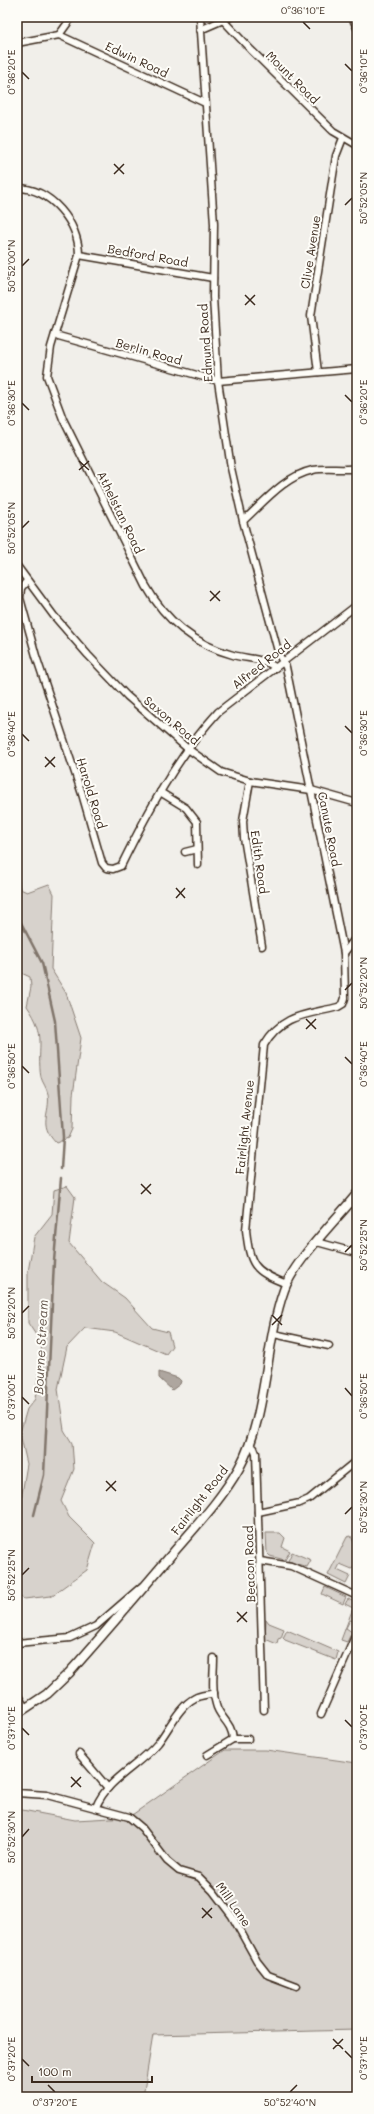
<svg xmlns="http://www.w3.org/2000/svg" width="374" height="2114" font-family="Mali,sans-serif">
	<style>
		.green { fill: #d7d2cc; stroke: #897e75 }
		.water { fill: #aea69f; stroke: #80746b }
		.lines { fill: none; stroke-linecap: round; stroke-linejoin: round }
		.stream { stroke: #80746b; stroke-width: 2.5 }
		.minor-casing { stroke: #3b2a1e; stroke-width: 9 }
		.tertiary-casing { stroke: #3b2a1e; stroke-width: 11 }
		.minor { stroke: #fdfcf7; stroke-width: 6 }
		.tertiary { stroke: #fdfcf7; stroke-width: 8 }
		.ticks { fill: none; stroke: #3b2a1e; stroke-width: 1.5 }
		.labels { text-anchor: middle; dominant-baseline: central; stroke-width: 4; stroke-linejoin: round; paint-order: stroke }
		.street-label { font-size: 12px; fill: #3b2a1e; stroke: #fdfcf7 }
		.water-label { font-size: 13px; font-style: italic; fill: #63554b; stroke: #fdfcf7 }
		.neatline { fill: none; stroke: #3b2a1e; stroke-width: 1.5 }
		.ticks-label { font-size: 10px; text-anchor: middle; fill: #3b2a1e }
	</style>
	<rect width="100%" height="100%" fill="#f1efea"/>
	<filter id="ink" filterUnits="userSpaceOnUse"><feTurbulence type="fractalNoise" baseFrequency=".025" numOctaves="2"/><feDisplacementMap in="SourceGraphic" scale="8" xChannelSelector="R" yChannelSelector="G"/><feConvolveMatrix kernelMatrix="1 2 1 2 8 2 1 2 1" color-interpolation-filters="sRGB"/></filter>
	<g filter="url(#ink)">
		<g class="green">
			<path d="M17 868 20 889 27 892 49 884 54 894 51 969 66 993 81 1038 73 1095 72 1129 68 1138 56 1143C37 1123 51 1114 48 1094 47 1088 42 1082 41 1077 36 1046 48 1036 27 1006L31 987 30 977 17 971Z"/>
			<path d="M67 1186 75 1197 69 1243 102 1282 125 1298 152 1328 168 1332 172 1346 166 1354 115 1332 85 1328 67 1347 58 1389 64 1430 72 1443 74 1469 61 1501 69 1517 95 1543 87 1570 51 1596 24 1599 17 1595V1524L27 1464 20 1433 27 1409 35 1399 42 1344 28 1323V1272L34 1237 52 1214 54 1190Z"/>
			<path d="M266 1533H280L285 1538 282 1547 290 1551 285 1560 270 1556 267 1553Z"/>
			<path d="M351 1536 357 1550V1562L352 1569 340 1564 337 1570 350 1576 346 1584 328 1575 347 1537Z"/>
			<path d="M292 1552 311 1560 307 1567 288 1561Z"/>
			<path d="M325 1587 346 1597 343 1604 322 1594Z"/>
			<path d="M348 1599 357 1603V1620L356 1622 350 1620 346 1628 352 1632 347 1642 341 1640 353 1608 345 1604Z"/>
			<path d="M266 1619 269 1623 284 1629 281 1638 278 1639 277 1644 265 1639Z"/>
			<path d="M287 1630 338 1652 336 1660 285 1640 283 1638Z"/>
			<path d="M225 1750H266L357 1763V2030L153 2035 143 2097H17V1809L75 1820 129 1817Z"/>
		</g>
		<path class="water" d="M159 1372 178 1378 181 1381 180 1384 172 1390 159 1378Z"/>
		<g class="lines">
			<g class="stream">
				<path d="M17 915 42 963 55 1021 63 1137 61 1169"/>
				<path d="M34 1515 44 1475 54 1261 61 1178"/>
			</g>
			<g class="minor-casing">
				<g id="minor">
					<path d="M200 17 214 224 213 297 218 381 231 468 243 521 279 655 286 667 344 953 345 998 343 1004 338 1007C306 1015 282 1014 264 1045L246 1230C250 1265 253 1271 287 1284"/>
					<path d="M220 17 251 50 333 131 357 145"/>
					<path d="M352 17 357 28"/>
					<path d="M200 30 230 17"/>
					<path d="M59 35 205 103"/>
					<path d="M17 43 59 35 72 17"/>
					<path d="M17 188C51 188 79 223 79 255L51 347 47 376 63 419 146 586C165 620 195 645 233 655 247 659 263 658 275 667"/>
					<path d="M79 255 213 278"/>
					<path d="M55 335 218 381 357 369"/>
					<path d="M318 372 311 316 336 156 343 138"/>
					<path d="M243 521C264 502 285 476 313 470 328 467 343 471 357 468"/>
					<path d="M17 566 54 616 88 655 127 696 188 749 221 772 250 781 311 790 357 803"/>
					<path d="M27 581 21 588 20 598 36 656 82 794 102 863 106 868 113 869 121 866C148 811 177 757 218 712L357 605"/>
					<path d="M250 781 243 821 244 838 262 946"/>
					<path d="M160 792 186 808 197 822 198 865"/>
					<path d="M185 852 197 849"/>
					<path d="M344 953 357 936"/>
					<path d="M317 1242 357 1253"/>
					<path d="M274 1334 329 1346"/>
					<path d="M249 1445 254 1448 256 1453 264 1710"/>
					<path d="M258 1512 300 1503 309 1499 357 1460"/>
					<path d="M260 1561 291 1566 357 1596"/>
					<path d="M17 1643 70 1638 96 1626 141 1587"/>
					<path d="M214 1658C214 1673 211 1689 216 1704 219 1718 232 1722 233 1739"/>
					<path d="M17 1694 25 1708"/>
					<path d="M321 1714 357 1632"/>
					<path d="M79 1754 108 1788"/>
					<path d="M207 1755 233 1739H248"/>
					<path d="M17 1793 47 1795 129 1817 142 1828 167 1861 179 1871 199 1877 213 1891 232 1916 257 1961 268 1975 297 1986"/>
					<path d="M96 1807C107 1779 139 1766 158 1743 169 1729 179 1706 195 1698 200 1695 208 1695 214 1693"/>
				</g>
			</g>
			<g class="tertiary-casing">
				<path id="tertiary" d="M17 1714 47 1694 69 1673C104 1634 138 1594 172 1554 195 1527 221 1500 239 1468 268 1415 264 1346 284 1290 294 1261 337 1219 357 1194"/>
			</g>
			<use href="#minor" class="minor"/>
			<use href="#tertiary" class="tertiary"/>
		</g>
	</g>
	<path class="ticks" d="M303 22 310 29M345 64 352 71M22 72 29 79M114 164 124 174M114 174 124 164M345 205 352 198M22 266 29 259M245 295 255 305M245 305 255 295M345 395 352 402M22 403 29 410M79 461 89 470M79 470 89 461M22 528 29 521M210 591 220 601M210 601 220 591M345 726 352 733M22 734 29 741M45 757 55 767M45 767 55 757M176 888 185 898M176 898 185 888M345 990 352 983M306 1019 316 1029M306 1029 316 1019M345 1057 352 1064M22 1066 29 1073M141 1184 151 1194M141 1194 151 1184M345 1252 352 1245M22 1313 29 1306M272 1315 282 1325M272 1325 282 1315M345 1388 352 1396M22 1397 29 1404M106 1481 116 1491M106 1491 116 1481M345 1514 352 1507M22 1575 29 1568M237 1612 247 1622M237 1622 247 1612M345 1720 352 1727M22 1728 29 1735M71 1777 81 1787M71 1787 81 1777M22 1837 29 1829M202 1908 212 1918M202 1918 212 1908M333 2039 343 2049M333 2049 343 2039M345 2051 352 2058M22 2059 29 2066M48 2085 55 2092M290 2092 297 2085"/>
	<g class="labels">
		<g class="street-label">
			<text transform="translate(137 59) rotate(25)">Edwin Road</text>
			<text transform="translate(293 77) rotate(45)">Mount Road</text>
			<text transform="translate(310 252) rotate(-81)">Clive Avenue</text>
			<text transform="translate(148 255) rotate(10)">Bedford Road</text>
			<text transform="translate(205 343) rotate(-94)">Edmund Road</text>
			<text transform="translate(149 351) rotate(16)">Berlin Road</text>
			<text transform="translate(121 512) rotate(64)">Athelstan Road</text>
			<text transform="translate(261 664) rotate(-38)">Alfred Road</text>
			<text transform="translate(172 720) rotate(40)">Saxon Road</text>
			<text transform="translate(92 793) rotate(73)">Harold Road</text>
			<text transform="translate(330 829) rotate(79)">Canute Road</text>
			<text transform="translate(260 862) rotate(82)">Edith Road</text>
			<text transform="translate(244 1127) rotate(-84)">Fairlight Avenue</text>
			<text transform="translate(199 1500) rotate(-52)">Fairlight Road</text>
			<text transform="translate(249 1564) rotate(-92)">Beacon Road</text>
			<text transform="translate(234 1904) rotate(55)">Mill Lane</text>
		</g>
		<g class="water-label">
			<text transform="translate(40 1347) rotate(-87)">Bourne Stream</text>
		</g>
	</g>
	<rect width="374" height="2114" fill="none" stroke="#fdfcf7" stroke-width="44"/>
	<path d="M32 2076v6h120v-6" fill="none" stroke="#3b2a1e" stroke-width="2"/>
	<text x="38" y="2076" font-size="12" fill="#3b2a1e" stroke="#fdfcf7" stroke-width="3" paint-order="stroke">100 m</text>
	<rect x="22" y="22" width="330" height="2070" class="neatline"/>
	<g class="ticks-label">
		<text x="303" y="14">0°36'10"E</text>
		<text transform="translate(363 71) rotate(-90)" y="4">0°36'10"E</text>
		<text transform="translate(11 72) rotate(-90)" y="4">0°36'20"E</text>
		<text transform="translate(363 198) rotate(-90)" y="4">50°52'05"N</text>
		<text transform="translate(11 266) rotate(-90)" y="4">50°52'00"N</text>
		<text transform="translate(363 402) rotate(-90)" y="4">0°36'20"E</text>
		<text transform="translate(11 403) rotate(-90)" y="4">0°36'30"E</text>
		<text transform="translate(11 528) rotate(-90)" y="4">50°52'05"N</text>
		<text transform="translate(363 733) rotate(-90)" y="4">0°36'30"E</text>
		<text transform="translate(11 734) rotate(-90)" y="4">0°36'40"E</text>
		<text transform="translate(363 983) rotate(-90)" y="4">50°52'20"N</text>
		<text transform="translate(363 1064) rotate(-90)" y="4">0°36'40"E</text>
		<text transform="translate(11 1066) rotate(-90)" y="4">0°36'50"E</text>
		<text transform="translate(363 1245) rotate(-90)" y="4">50°52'25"N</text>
		<text transform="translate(11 1313) rotate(-90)" y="4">50°52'20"N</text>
		<text transform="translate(363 1396) rotate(-90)" y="4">0°36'50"E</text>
		<text transform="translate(11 1397) rotate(-90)" y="4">0°37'00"E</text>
		<text transform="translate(363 1507) rotate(-90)" y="4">50°52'30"N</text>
		<text transform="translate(11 1575) rotate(-90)" y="4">50°52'25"N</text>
		<text transform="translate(363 1727) rotate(-90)" y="4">0°37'00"E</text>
		<text transform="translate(11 1728) rotate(-90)" y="4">0°37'10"E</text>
		<text transform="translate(11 1837) rotate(-90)" y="4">50°52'30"N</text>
		<text transform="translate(363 2058) rotate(-90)" y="4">0°37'10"E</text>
		<text transform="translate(11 2059) rotate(-90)" y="4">0°37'20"E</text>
		<text x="55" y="2106">0°37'20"E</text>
		<text x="290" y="2106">50°52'40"N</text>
	</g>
</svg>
